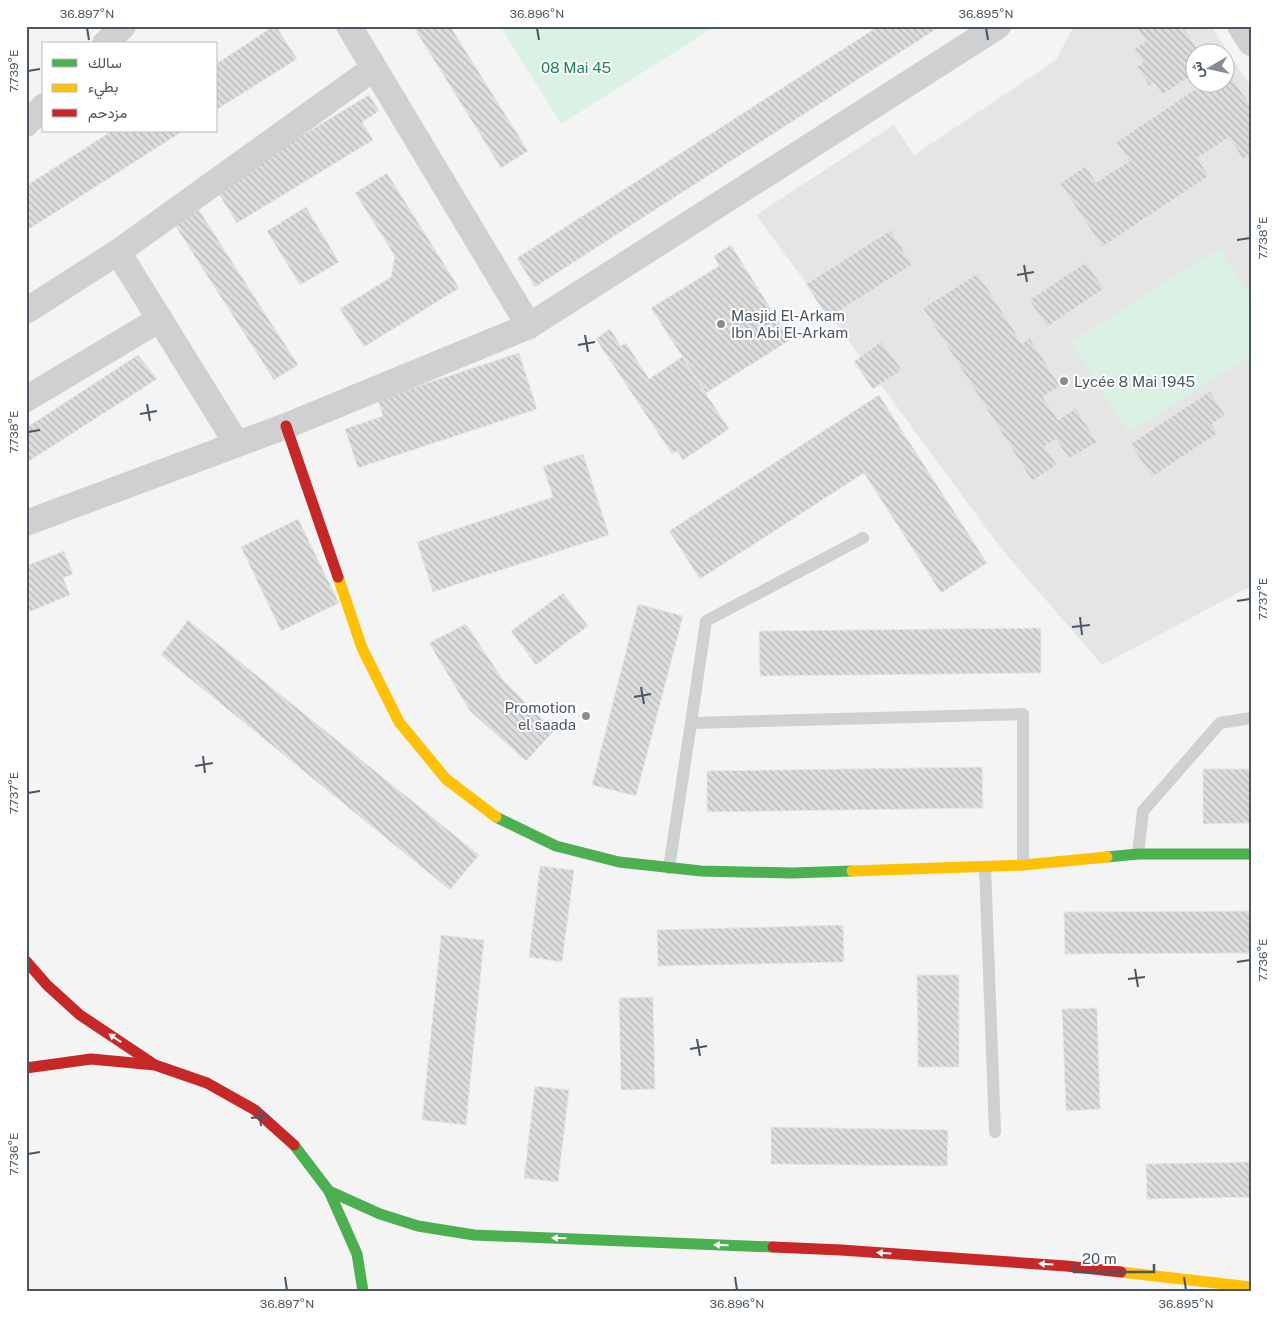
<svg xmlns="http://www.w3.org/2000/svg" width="1277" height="1317" font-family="'Public Sans',Vazirmatn,sans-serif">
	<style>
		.education { fill: #e6e5e6; fill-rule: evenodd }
		.green { fill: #d9f2e3 }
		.building { fill: url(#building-back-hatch); stroke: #e5e6e7 }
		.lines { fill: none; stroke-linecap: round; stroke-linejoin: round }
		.lane { stroke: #ced0d2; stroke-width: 12 }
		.street { stroke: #ced0d2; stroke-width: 26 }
		.fast { stroke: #4caf50; stroke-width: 11 }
		.slow { stroke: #ffc107; stroke-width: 11 }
		.jam { stroke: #c62828; stroke-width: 11 }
		.oneway { fill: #f6fbf6 }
		.ticks { fill: none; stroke: #4a5661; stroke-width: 2 }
		.poi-dot { fill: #868d94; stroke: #fff; stroke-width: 2 }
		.labels { text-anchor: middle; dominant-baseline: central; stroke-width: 4; stroke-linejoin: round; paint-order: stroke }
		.park-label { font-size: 15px; fill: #17864f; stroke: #fff }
		.poi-label { font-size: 15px; fill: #4a5661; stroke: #fff; text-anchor: start }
		.neatline { fill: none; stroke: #4a5661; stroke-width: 2 }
		.ticks-label { font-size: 12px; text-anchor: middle; fill: #4a5661 }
	</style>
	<defs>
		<pattern id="building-back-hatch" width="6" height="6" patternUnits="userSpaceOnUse" patternTransform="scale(1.25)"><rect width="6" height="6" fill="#ddddde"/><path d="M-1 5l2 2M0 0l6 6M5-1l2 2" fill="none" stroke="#b5b6b7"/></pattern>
	</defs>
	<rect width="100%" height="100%" fill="#f4f4f4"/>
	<path class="education" d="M1074 26H1211L1251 87V586L1102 665 1000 547 756 215 894 125 914 155 1056 60ZM1194 52H1224V82H1194Z"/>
	<g class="green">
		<path d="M500 26H716L561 124Z"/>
		<path d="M1220 248 1251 297V355L1128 433 1071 342Z"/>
	</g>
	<g class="building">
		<path d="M274 26H276L297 59 216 110V64Z"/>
		<path d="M413 26H450L528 151 501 168Z"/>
		<path d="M879 26H941L535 287 517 258Z"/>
		<path d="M1136 26H1183L1199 52H1194V74L1162 95 1154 83 1149 86 1137 67 1143 63 1134 49 1146 41Z"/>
		<path d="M1226 69 1251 106V154L1243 159 1229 138 1197 158 1209 176 1102 247 1060 183 1086 166 1096 182 1129 161 1116 142 1206 82H1224V71Z"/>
		<path d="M369 95 379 111 362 122 373 140 237 223 215 188Z"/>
		<path d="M112 131H183L26 231V186Z"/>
		<path d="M387 173 459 288 364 347 340 309 391 277 395 256 355 193Z"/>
		<path d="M197 207 298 365 274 380 173 222Z"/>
		<path d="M306 207 339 262 300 285 267 231Z"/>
		<path d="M891 230 912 265 828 318 806 284Z"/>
		<path d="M731 245 790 340 706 393 651 308 719 266 714 256Z"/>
		<path d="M1086 262 1104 289 1047 327 1029 300Z"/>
		<path d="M978 273 1022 343 1030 338 1060 386 1043 397 1058 420 1076 408 1097 442 1068 459 1056 439 1045 446 1057 465 1032 481 923 308Z"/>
		<path d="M610 329 621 346 626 343 649 379 682 357 729 429 683 460 677 451 672 454 596 339Z"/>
		<path d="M881 341 902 370 873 389 854 362Z"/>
		<path d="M519 353 537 409 358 468 345 429 383 416 378 399Z"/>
		<path d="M138 355 157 379 26 463V428Z"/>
		<path d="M1210 391 1225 415 1212 424 1218 433 1152 477 1130 444Z"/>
		<path d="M879 395 987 563 941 593 864 473 700 579 669 531Z"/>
		<path d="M583 454 609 535 433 592 417 542 553 497 543 466Z"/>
		<path d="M298 519 339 603 281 631 241 547Z"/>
		<path d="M64 551 73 574 63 578 70 595 26 613V566Z"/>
		<path d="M563 593 588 626 536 665 511 631Z"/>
		<path d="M638 604 683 616 636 796 592 785Z"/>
		<path d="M188 620 479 855 450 890 161 655Z"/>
		<path d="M466 624 503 680 554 731 526 761 470 711 429 643Z"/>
		<path d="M1041 628V673L760 676 759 631Z"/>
		<path d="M982 767 983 808 707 812V771Z"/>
		<path d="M1203 769H1251V823L1203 824Z"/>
		<path d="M540 866 574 870 562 962 529 957Z"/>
		<path d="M1251 911V953L1065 954 1064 912Z"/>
		<path d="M843 925 844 962 658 966 657 930Z"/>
		<path d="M441 935 484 940 466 1125 422 1120Z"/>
		<path d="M917 975H959V1067H918Z"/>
		<path d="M653 997 655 1089 621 1090 619 998Z"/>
		<path d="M1097 1008 1100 1109 1066 1111 1062 1009Z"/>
		<path d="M535 1086 569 1090 558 1182 524 1178Z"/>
		<path d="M771 1127 948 1130 947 1166 771 1164Z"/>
		<path d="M1251 1162V1197L1147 1199 1146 1164Z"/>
	</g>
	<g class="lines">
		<g class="lane">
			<path d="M691 723 706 621 863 538"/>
			<path d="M1138 854 1143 811 1220 723 1251 718"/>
			<path d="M985 867 995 1132"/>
			<path d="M669 868 691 723 1023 714V865"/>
		</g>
		<g class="street">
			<path d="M349 26 529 326"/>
			<path d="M1240 26 1251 43"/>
			<path d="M105 44 123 26"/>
			<path d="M26 124 44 106"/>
			<path d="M118 252 237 444"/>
			<path d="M26 311 118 252 374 68"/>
			<path d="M26 399 160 319"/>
			<path d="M26 523 286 426 529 326 998 26"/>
		</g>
		<g class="fast">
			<path d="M496 817 556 846 619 862 701 871 792 873 852 871"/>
			<path d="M1107 857 1138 854H1251"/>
			<path d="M294 1145 329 1191 357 1254 363 1291"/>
			<path d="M329 1191 380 1214 418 1226 474 1235 773 1247"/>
		</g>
		<g class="slow">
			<path d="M338 577 362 648 399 722 446 779 496 817"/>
			<path d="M852 871 1023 865 1107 857"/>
			<path d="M1121 1272 1251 1287"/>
		</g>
		<g class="jam">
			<path d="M286 426 338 577"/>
			<path d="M26 961 47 985 80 1015 152 1063"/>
			<path d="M26 1068 91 1059 155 1065 207 1083 255 1110 294 1145"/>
			<path d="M773 1247 841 1250 1066 1266 1121 1272"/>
		</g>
	</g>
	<defs><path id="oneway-solid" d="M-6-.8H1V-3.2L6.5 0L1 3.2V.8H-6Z" transform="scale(1.25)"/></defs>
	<g class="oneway">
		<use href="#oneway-solid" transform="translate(115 1038) rotate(-146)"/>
		<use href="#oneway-solid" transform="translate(559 1238) rotate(-178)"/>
		<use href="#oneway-solid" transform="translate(721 1245) rotate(-178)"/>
		<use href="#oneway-solid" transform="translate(884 1253) rotate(-176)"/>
		<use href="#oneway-solid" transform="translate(1046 1264) rotate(-176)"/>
	</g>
	<path class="ticks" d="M87 28 89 40M537 28 539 40M986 28 988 40M28 71 40 69M1237 240 1250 238M1024 265 1027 282M1017 275 1034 272M585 335 588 352M578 345 595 342M147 404 150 421M140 414 157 411M28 432 40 430M1237 601 1250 599M1080 617 1082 635M1072 627 1090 625M641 687 644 704M634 697 651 694M203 756 205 773M195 766 213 763M28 793 40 791M1237 962 1250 960M1135 969 1138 987M1128 979 1145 977M697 1039 700 1056M690 1049 707 1046M259 1108 261 1126M251 1118 269 1116M28 1154 40 1152M285 1277 287 1290M735 1277 737 1290M1184 1277 1186 1290"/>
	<g class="poi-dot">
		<circle cx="721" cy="324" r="5"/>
		<circle cx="1064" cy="381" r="5"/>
		<circle cx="586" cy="716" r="5"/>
	</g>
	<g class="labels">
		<g class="park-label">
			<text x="576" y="67">08 Mai 45</text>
		</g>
		<g class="poi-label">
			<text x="731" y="315">Masjid El-Arkam<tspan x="731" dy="17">Ibn Abi El-Arkam</tspan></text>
			<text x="1074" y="381">Lycée 8 Mai 1945</text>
			<text x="576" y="707" text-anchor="end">Promotion<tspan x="576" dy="17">el saada</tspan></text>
		</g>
	</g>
	<rect width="1277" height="1317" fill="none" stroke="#ffffff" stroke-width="55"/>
	<rect x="42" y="42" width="175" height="90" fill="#ffffff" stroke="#b7bbc0"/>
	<rect x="52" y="59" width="25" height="8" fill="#4caf50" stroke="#b7bbc0"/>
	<text x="88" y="68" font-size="15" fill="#4a5661">سالك</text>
	<rect x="52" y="84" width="25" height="8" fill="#ffc107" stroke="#b7bbc0"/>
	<text x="88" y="92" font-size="15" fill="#4a5661">بطيء</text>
	<rect x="52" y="109" width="25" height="8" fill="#c62828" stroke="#b7bbc0"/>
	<text x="88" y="118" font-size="15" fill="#4a5661">مزدحم</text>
	<g transform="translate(1210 68) rotate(261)"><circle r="24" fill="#ffffff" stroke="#b7bbc0"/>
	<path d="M0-4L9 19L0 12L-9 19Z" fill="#868d94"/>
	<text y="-8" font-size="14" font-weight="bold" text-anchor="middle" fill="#4a5661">ش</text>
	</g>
	<path d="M1074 1264v8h80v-8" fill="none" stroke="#4a5661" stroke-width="2.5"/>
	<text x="1082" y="1264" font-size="15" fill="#4a5661" stroke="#ffffff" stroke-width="4" paint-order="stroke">20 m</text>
	<rect x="28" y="28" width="1222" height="1262" class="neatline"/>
	<g class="ticks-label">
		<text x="87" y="18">36.897°N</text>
		<text x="537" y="18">36.896°N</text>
		<text x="986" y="18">36.895°N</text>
		<text transform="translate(14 71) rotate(-90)" y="4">7.739°E</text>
		<text transform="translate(1263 238) rotate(-90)" y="4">7.738°E</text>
		<text transform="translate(14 432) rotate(-90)" y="4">7.738°E</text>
		<text transform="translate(1263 599) rotate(-90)" y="4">7.737°E</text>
		<text transform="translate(14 793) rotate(-90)" y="4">7.737°E</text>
		<text transform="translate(1263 960) rotate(-90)" y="4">7.736°E</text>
		<text transform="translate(14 1154) rotate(-90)" y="4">7.736°E</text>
		<text x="287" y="1308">36.897°N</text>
		<text x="737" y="1308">36.896°N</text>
		<text x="1186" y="1308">36.895°N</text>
	</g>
</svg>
